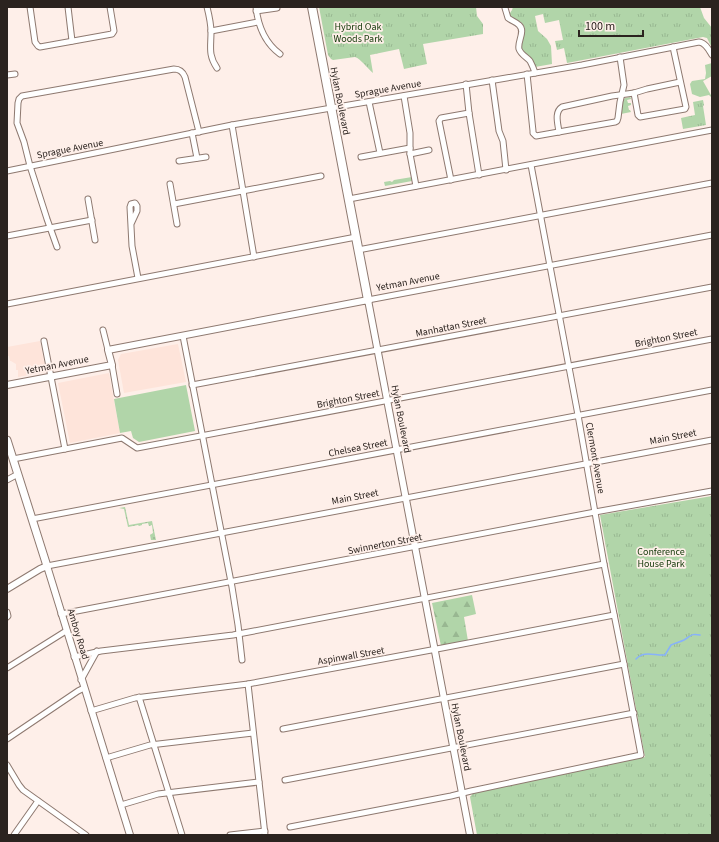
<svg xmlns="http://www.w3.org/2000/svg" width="719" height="842" font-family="'Source Sans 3',sans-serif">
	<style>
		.built { fill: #fee4da }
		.grass { fill: #b1d5a9 }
		.forest { fill: url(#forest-firs) }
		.park { fill: url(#park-tufts) }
		.garden { fill: url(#garden-dots) }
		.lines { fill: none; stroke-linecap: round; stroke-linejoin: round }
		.stream { stroke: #87b2fb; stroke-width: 1.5 }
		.minor-casing { stroke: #8e7970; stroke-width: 7 }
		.tertiary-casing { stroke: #8e7970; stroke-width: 8 }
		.secondary-casing { stroke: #8e7970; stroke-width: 9 }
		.primary-casing { stroke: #8e7970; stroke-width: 10 }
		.minor { stroke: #fff; stroke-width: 5 }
		.tertiary { stroke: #fff; stroke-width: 6 }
		.secondary { stroke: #fff; stroke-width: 7 }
		.primary { stroke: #fff; stroke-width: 8 }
		.labels { text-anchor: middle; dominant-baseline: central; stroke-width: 3.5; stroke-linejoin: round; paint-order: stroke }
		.park-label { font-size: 10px; fill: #103706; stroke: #feefe9 }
		.street-label { font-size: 10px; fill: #2b231f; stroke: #feefe9 }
	</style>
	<defs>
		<pattern id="forest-firs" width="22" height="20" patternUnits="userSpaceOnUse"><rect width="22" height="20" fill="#b1d5a9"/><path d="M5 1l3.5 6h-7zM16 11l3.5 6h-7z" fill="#98b791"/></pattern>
		<pattern id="park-tufts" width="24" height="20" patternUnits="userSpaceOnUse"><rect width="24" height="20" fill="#b1d5a9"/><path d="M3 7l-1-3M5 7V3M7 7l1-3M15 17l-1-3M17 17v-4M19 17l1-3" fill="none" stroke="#98b791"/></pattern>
		<pattern id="garden-dots" width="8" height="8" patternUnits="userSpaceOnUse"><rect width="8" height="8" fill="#b1d5a9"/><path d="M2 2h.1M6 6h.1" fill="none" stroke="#98b791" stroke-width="1.8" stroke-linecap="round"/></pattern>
	</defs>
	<rect width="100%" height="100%" fill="#feefe9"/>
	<g class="built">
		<path d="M40 341 46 372 18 377V370H16V364L11 361H10L9 356H7V347Z"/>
		<path d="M178 344 186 382 124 393 118 360 121 354Z"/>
		<path d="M109 373 120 433 70 443 58 383Z"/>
	</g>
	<g class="grass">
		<path d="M712 63V76L703 81 712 97H711L709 95 700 97 692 94 690 84 692 81 705 79 706 73 705 65Z"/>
		<path d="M630 97 631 98V99L627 100 628 103H631V105L628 106 629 110H630L631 112 621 114 623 100 625 98Z"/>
		<path d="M412 177V181L385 186 384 182 390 181 392 182 394 180Z"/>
		<path d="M186 385 195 431 139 442 133 438 131 431 120 433 114 399Z"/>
	</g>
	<path class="forest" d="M472 595 476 614 464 617 468 641 441 646 432 603Z"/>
	<g class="park">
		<path d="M319 7H476L477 16 483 24V34L423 44 427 64 404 69 399 49 370 55 373 73C368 69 361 59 355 57L333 60 331 59 328 55Z"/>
		<path d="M513 7H700L704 18 712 28V48L707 38 703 37 567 63 564 48 557 50 555 41 563 40 559 20 545 23 543 14 535 16 538 31 547 39 551 46 552 64 535 67 522 49V42L525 30 524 27 522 23 510 16V13L512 10Z"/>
		<path d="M703 100 704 105 703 106 706 125 683 129 681 118 695 115 693 102Z"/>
		<path d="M712 496V835H477L470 797 474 792 645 757 600 515Z"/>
	</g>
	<path class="garden" d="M125 507 129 525 152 521 156 540H151L150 535 153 533 152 525 149 526 148 523 142 524V525L139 526 138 525 128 527 124 509 119 508Z"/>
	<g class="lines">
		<path class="stream" d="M636 659C644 650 655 656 665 655L671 645C675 643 680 642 684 640 691 636 691 633 700 635"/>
		<g class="minor-casing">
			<g id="minor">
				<path d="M30 7 35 42 38 46 40 47 112 34 114 31 110 7"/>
				<path d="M68 7 72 41"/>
				<path d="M207 7C209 15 211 24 211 32 211 47 208 55 217 68"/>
				<path d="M256 7C258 26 264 42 280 54"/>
				<path d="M505 8 508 18C512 21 516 22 519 25 526 31 517 42 519 49 521 55 527 57 530 61 532 65 534 69 535 73"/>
				<path d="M256 11 277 8"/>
				<path d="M211 31 258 22"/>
				<path d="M527 74 533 131V133L536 136 615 122 617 121 618 118 620 102 624 85 620 57"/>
				<path d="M7 75 15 74"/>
				<path d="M492 80 499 131 503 141 506 170"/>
				<path d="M466 84 469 113 479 175"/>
				<path d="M634 93 638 115 640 117 685 109 686 107 673 47"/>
				<path d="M404 96 410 133V154L416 186"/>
				<path d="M369 102 380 153"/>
				<path d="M232 125 254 257"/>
				<path d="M559 132C558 124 554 112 562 107L612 96 634 93 647 89 680 82"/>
				<path d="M192 133 197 158"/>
				<path d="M410 154 429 150"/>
				<path d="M361 157 410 148"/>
				<path d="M179 161 206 157"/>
				<path d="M7 171 232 125 582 65 699 42C706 43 709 50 712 55"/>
				<path d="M451 180 439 121 441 118 469 113"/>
				<path d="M170 184 177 224"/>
				<path d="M88 199 95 240"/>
				<path d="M349 199 712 130"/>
				<path d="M174 204 321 176"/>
				<path d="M131 224 137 211V206L135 203 131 204 130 207 132 246 138 278"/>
				<path d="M7 236 92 220"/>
				<path d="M57 247 47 219 30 166 24 142 17 123 18 103 19 99 22 96 174 69C180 69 183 72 185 77L199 132"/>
				<path d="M358 250 712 183"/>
				<path d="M368 300 712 235"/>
				<path d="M7 304 356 237"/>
				<path d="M103 330 108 350"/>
				<path d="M183 336 232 587 238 625 242 660"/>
				<path d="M44 341 65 449"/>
				<path d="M112 365 117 394"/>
				<path d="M192 385 712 287"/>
				<path d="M13 459 122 438 137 448 712 339"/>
				<path d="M7 480 18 474"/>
				<path d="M32 519 712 390"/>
				<path d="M47 566 712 440"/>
				<path d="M7 612 8 616 7 617"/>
				<path d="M61 614 595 512 712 491"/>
				<path d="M74 657 101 651 233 635 604 564"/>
				<path d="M7 668 66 631"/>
				<path d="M81 680 97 651"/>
				<path d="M248 684 265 835"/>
				<path d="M139 697 182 835"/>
				<path d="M91 711 135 698 248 684 442 648 614 615"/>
				<path d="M283 729 624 664"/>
				<path d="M7 739 78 691 84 688"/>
				<path d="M106 758 150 745 253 733"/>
				<path d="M7 765 19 785 23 790 86 835"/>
				<path d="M285 780 634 713"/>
				<path d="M121 805 158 794 259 782"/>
				<path d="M290 827 451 796 471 791 641 755 624 664 604 564 578 415 531 165"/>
				<path d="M14 835 38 801"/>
				<path d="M230 835 265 831"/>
			</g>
		</g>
		<g class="tertiary-casing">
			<g id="tertiary">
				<path d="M7 385 112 365 108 350 368 300 470 835"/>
				<path d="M7 589 40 569 47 566 130 835"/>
			</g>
		</g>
		<g class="secondary-casing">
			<path id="secondary" d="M7 440 47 566"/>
		</g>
		<g class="primary-casing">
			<path id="primary" d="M312 7 368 300"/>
		</g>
		<use href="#minor" class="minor"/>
		<use href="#tertiary" class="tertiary"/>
		<use href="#secondary" class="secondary"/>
		<use href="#primary" class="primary"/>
	</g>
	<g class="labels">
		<g class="park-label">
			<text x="358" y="27">Hybrid Oak<tspan x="358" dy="12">Woods Park</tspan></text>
			<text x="661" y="552">Conference<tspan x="661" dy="12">House Park</tspan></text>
		</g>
		<g class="street-label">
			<text transform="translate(388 89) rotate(-10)">Sprague Avenue</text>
			<text transform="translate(340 101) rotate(79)">Hylan Boulevard</text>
			<text transform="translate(70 149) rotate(-11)">Sprague Avenue</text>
			<text transform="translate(408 282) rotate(-11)">Yetman Avenue</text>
			<text transform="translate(451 327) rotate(-11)">Manhattan Street</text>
			<text transform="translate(666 338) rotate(-11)">Brighton Street</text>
			<text transform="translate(57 365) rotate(-11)">Yetman Avenue</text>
			<text transform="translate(348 399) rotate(-11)">Brighton Street</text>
			<text transform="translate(401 419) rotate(79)">Hylan Boulevard</text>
			<text transform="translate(673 437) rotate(-11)">Main Street</text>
			<text transform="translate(358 448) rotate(-11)">Chelsea Street</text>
			<text transform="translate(595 458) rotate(80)">Clermont Avenue</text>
			<text transform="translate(355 497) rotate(-11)">Main Street</text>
			<text transform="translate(385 544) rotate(-11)">Swinnerton Street</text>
			<text transform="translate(78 634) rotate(73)">Amboy Road</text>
			<text transform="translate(351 656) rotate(-10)">Aspinwall Street</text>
			<text transform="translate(461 737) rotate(79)">Hylan Boulevard</text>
		</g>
	</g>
	<rect width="719" height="842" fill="none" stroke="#2b231f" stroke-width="16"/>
	<path d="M579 30v6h64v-6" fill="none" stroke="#2b231f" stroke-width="2"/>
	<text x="585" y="30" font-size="12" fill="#2b231f" stroke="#feefe9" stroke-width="3" paint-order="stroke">100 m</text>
</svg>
